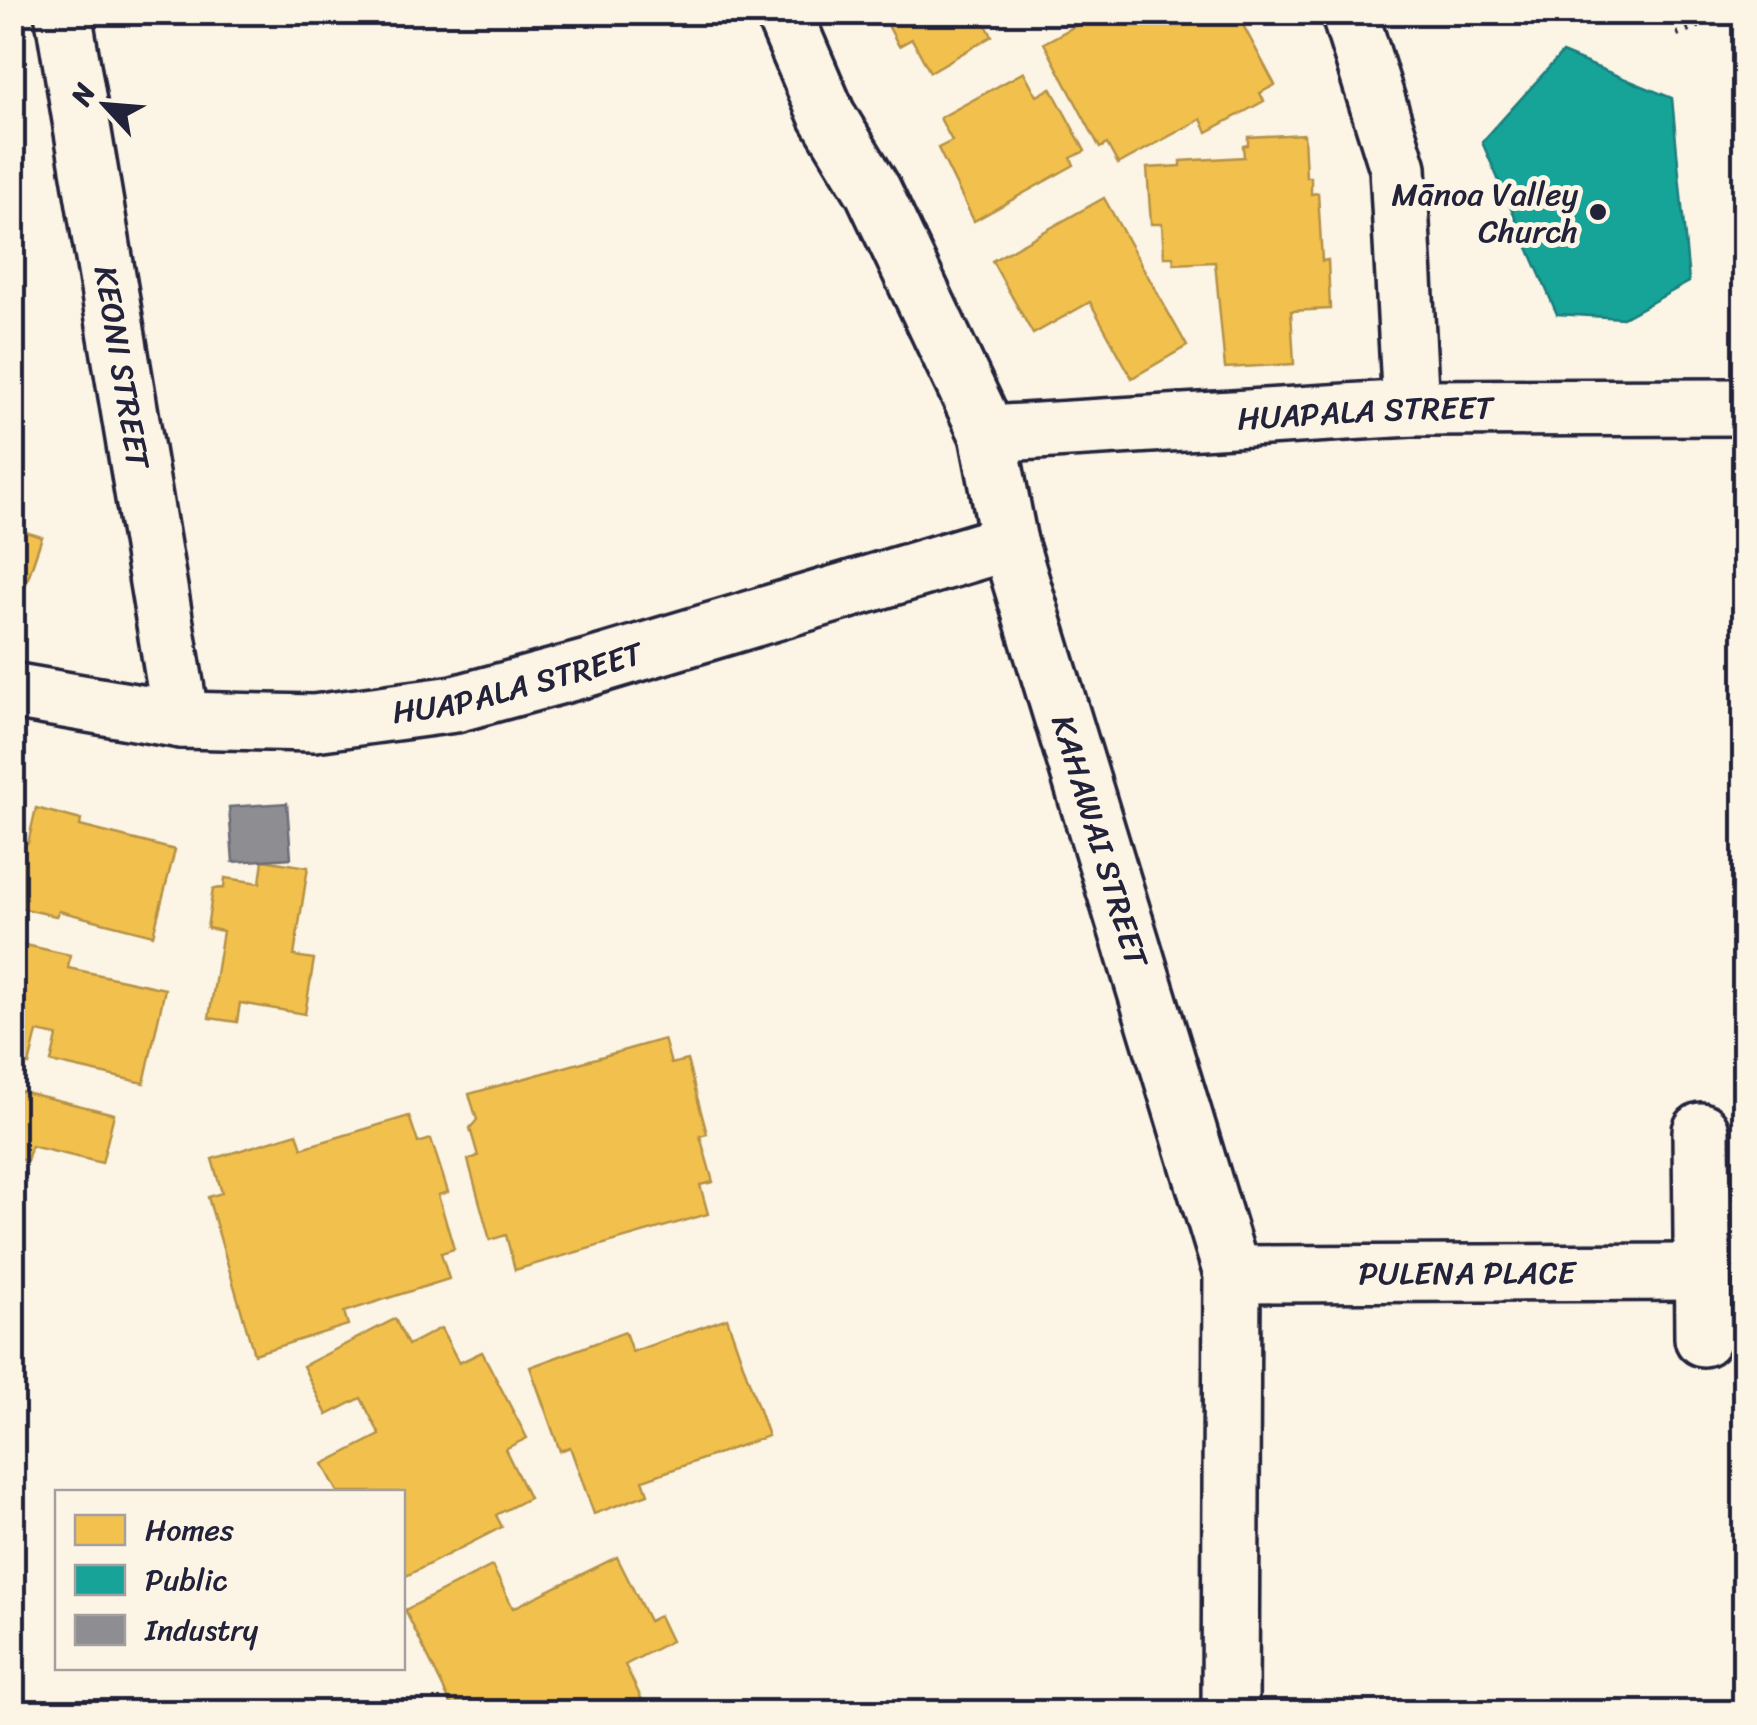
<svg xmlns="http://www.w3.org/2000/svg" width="1757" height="1725" font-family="Sriracha,sans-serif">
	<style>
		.homes { fill: #f2c14e; stroke: #b49148; stroke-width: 2.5 }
		.public { fill: #17a398; stroke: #1a7c7c; stroke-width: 2.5 }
		.industry { fill: #8d8d92; stroke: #6d6d78; stroke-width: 2.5 }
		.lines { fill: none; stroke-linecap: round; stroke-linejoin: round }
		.minor-casing { stroke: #22223b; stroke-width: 62 }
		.path { stroke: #22223b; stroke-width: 6; stroke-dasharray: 2.5 8; stroke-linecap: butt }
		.minor { stroke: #fcf5e5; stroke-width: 55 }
		.poi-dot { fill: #22223b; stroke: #fcf5e5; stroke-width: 4 }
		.labels { text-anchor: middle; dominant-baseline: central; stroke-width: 10; stroke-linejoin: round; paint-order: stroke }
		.poi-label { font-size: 32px; fill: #22223b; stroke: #fcf5e5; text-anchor: end }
		.street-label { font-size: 32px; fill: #22223b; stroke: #fcf5e5 }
	</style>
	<rect width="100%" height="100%" fill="#fcf5e5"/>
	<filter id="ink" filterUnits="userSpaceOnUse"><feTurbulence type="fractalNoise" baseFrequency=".01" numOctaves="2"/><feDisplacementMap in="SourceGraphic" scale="20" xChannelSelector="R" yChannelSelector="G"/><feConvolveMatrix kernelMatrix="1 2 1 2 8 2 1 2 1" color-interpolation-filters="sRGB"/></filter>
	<g filter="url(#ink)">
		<g class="homes">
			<path d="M881 12H979L992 36 930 72 912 39 899 46Z"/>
			<path d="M1101 12H1236L1275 85 1260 93 1264 101 1207 132 1201 119 1118 164 1107 144 1100 148 1044 43Z"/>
			<path d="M1024 72 1037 96 1051 88 1085 151 1071 158 1074 165 974 221 938 148 952 141 940 118Z"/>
			<path d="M1304 134 1306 177H1311V194L1318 193 1322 261 1328 260 1330 309 1291 311 1294 364 1225 368 1215 262 1174 264 1173 257H1164L1162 224H1151L1147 168 1181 166V161L1244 157 1243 146 1248 145V137Z"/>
			<path d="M1104 198 1187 346 1132 378 1090 302 1033 334 992 261Z"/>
			<path d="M12 528 42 537 12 625Z"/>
			<path d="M36 808 81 820 80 826 175 850 153 935 59 911 56 916 12 906V839L28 843Z"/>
			<path d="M263 860 308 867 294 956 314 959 305 1014 240 1003 237 1022 209 1018 223 931 207 928 213 889 224 888 225 878 260 883Z"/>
			<path d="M12 942 70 955 68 968 165 989 144 1083 51 1062 57 1036 37 1032 29 1065 12 1061Z"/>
			<path d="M664 1039 671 1064 687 1060 707 1134 700 1136 713 1182 700 1185 708 1214 515 1270 506 1235 490 1240 468 1160 478 1156 470 1128 477 1120 469 1094Z"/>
			<path d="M12 1089 114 1114 102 1163 31 1146 27 1161 12 1158Z"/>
			<path d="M409 1116 418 1143 431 1139 448 1192 438 1195 454 1249 441 1253 449 1279 344 1312 348 1325 254 1354 208 1197 222 1193 212 1159 297 1133 302 1148Z"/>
			<path d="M727 1318 768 1436 643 1480 648 1494 594 1514 570 1447 560 1451 530 1367 625 1332 632 1352Z"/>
			<path d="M395 1319 408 1345 441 1328 459 1363 482 1352 527 1438 505 1449 529 1498 496 1515 502 1527 402 1578V1492H338L323 1464 380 1435 361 1398 327 1415 303 1366Z"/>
			<path d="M617 1557 649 1621 659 1616 671 1641 625 1665 643 1702 621 1712H455L405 1610 492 1566 513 1608Z"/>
		</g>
		<path class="public" d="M1562 53 1672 98 1689 282 1623 318 1557 314 1482 142Z"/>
		<path class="industry" d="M287 803 291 858 233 862 229 807Z"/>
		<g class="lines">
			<g class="minor-casing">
				<g id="minor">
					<path id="s1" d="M63 12 181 720"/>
					<path id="s2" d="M783 12 827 115 873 191 988 434 1009 542 1232 1274 1230 1712"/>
					<path d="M1349 12 1398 168 1411 408"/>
					<path id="s3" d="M988 434 1411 408 1744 407"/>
					<path id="s4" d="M12 691 181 720 314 723 455 704 588 668 1009 542"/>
					<path d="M1701 1131 1703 1338"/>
					<path id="s5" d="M1232 1274 1702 1272"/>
				</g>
			</g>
			<path class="path" d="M1677 34 1734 12"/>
			<use href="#minor" class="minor"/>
		</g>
	</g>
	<circle class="poi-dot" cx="1598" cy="212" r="10"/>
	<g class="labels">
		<g class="poi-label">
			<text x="1578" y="194">Mānoa Valley<tspan x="1578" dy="37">Church</tspan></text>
		</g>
		<g class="street-label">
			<text stroke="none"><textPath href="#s1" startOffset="360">KEONI STREET</textPath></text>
			<text stroke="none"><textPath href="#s3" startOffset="378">HUAPALA STREET</textPath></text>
			<text stroke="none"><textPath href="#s4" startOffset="512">HUAPALA STREET</textPath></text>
			<text stroke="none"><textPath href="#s2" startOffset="892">KAHAWAI STREET</textPath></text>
			<text stroke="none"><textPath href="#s5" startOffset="235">PULENA PLACE</textPath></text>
		</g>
	</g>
	<rect width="1757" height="1725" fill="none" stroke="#fcf5e5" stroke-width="50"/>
	<rect x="25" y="25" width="1707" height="1675" fill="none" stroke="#22223b" stroke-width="4" filter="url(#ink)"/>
	<rect x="55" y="1490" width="350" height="180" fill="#fcf5e5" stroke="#a5a1a1" stroke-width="2.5"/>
	<rect x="75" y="1515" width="50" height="30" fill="#f2c14e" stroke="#a5a1a1" stroke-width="2.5"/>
	<text x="145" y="1540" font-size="30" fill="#22223b">Homes</text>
	<rect x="75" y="1565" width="50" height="30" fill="#17a398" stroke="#a5a1a1" stroke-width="2.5"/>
	<text x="145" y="1590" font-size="30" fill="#22223b">Public</text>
	<rect x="75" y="1615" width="50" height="30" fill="#8d8d92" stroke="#a5a1a1" stroke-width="2.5"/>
	<text x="145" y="1640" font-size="30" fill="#22223b">Industry</text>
	<g transform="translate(105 105) rotate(296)" stroke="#fcf5e5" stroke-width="8" paint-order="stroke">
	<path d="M0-8L18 38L0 25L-18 38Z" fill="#22223b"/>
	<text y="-15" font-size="28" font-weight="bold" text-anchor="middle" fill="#22223b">N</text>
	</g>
</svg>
